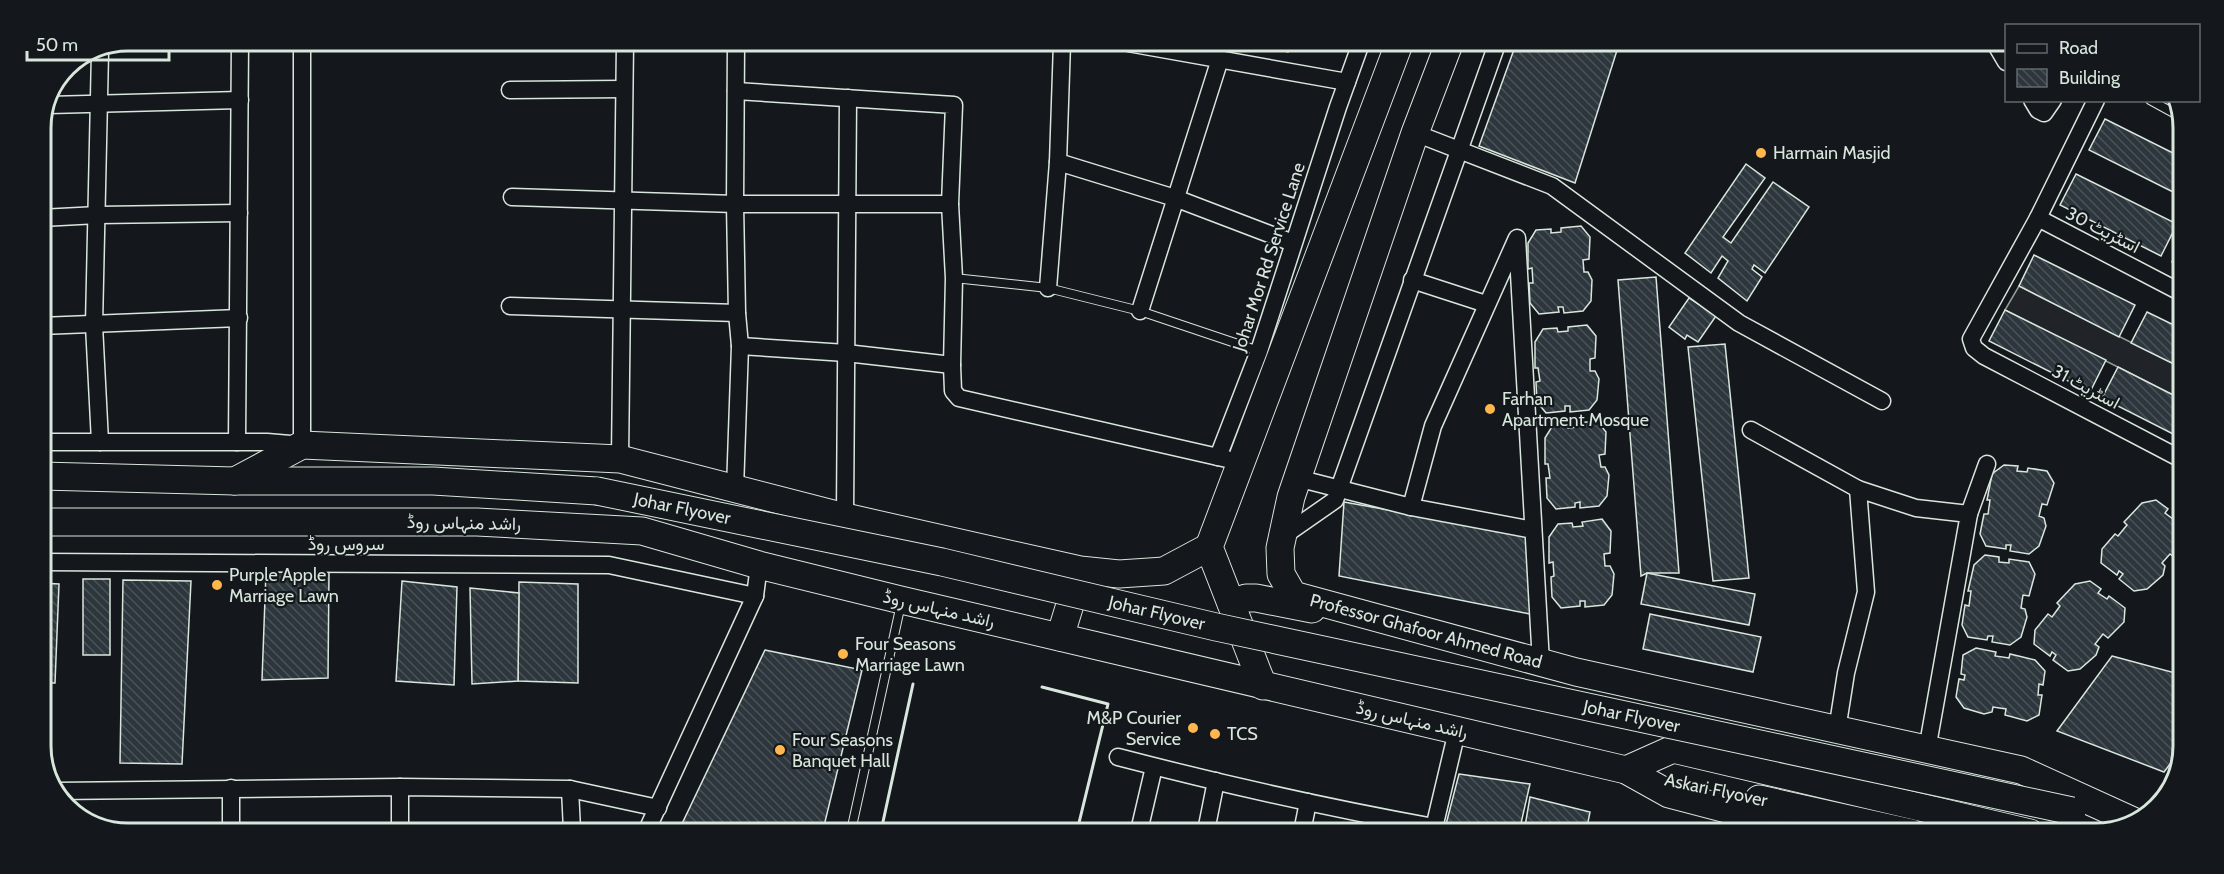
<svg xmlns="http://www.w3.org/2000/svg" width="2224" height="874" font-family="Cabin,Vazirmatn,sans-serif">
	<style>
		.grass { fill: #202428; stroke: #939e99; stroke-width: 1.5 }
		.building { fill: url(#building-back-hatch); stroke: #d8e6dc; stroke-width: 1.5 }
		.lines { fill: none; stroke-linecap: round; stroke-linejoin: round }
		.lane-casing { stroke: #d8e6dc; stroke-width: 10 }
		.street-casing { stroke: #d8e6dc; stroke-width: 19 }
		.primary-casing { stroke: #d8e6dc; stroke-width: 29 }
		.lane { stroke: #14181c; stroke-width: 8 }
		.street { stroke: #14181c; stroke-width: 16 }
		.primary { stroke: #14181c; stroke-width: 27 }
		.primary-bridge-casing { stroke: #d8e6dc; stroke-width: 29; stroke-linecap: butt }
		.primary-bridge { stroke: #14181c; stroke-width: 27 }
		.wall { stroke: #d8e6dc; stroke-width: 3 }
		.poi-dot { fill: #ffb74d; stroke: #14181c; stroke-width: 2 }
		.labels { text-anchor: middle; dominant-baseline: central; stroke-width: 4.5; stroke-linejoin: round; paint-order: stroke }
		.poi-label { font-size: 18px; fill: #d8e6dc; stroke: #14181c; text-anchor: start }
		.street-label { font-size: 18px; fill: #d8e6dc; stroke: #14181c }
		.rim { fill: none; stroke: #d8e6dc; stroke-width: 3 }
	</style>
	<defs>
		<pattern id="building-back-hatch" width="6" height="6" patternUnits="userSpaceOnUse" patternTransform="scale(1.5)"><rect width="6" height="6" fill="#2c363c"/><path d="M-1 5l2 2M0 0l6 6M5-1l2 2" fill="none" stroke="#4a5358"/></pattern>
	</defs>
	<rect width="100%" height="100%" fill="#14181c"/>
	<path class="grass" d="M2019 286 2182 368 2181 399 2005 310Z"/>
	<g class="building">
		<path d="M1254 43H1301L1288 52Z"/>
		<path d="M1516 44H1619L1575 183 1479 146Z"/>
		<path d="M2105 119 2183 158V197L2089 150Z"/>
		<path d="M1746 164 1765 178 1723 237 1731 243 1773 182 1809 207 1765 273 1754 265 1752 269 1762 277 1747 301 1718 278 1728 261 1722 256 1711 273 1685 253Z"/>
		<path d="M2076 174 2177 224 2161 256 2060 205Z"/>
		<path d="M1581 226 1590 237 1589 259 1583 260 1584 272H1588L1592 280 1591 301 1583 311 1564 313 1563 307H1558L1559 312 1539 314 1530 303 1529 283H1533L1532 268 1528 269V243L1536 230 1551 229V233L1561 232V228Z"/>
		<path d="M2182 242V267L2172 262Z"/>
		<path d="M2034 255 2135 305 2119 337 2019 286Z"/>
		<path d="M1656 277 1679 573H1647L1641 576 1618 280Z"/>
		<path d="M1689 298 1716 316 1698 342 1687 335 1685 339 1669 327Z"/>
		<path d="M2005 310 2106 360 2090 392 1989 341Z"/>
		<path d="M2147 312 2182 329V368L2131 343Z"/>
		<path d="M1587 325 1596 336 1595 358 1590 359V371H1595L1599 379 1597 400 1589 410 1570 412V406H1565V411L1546 413 1537 402 1536 382 1540 381 1538 368H1535V342L1543 329 1557 328 1558 332 1568 331V327Z"/>
		<path d="M1725 344 1749 578 1713 581 1688 347Z"/>
		<path d="M2118 367 2181 399V438L2102 398Z"/>
		<path d="M1597 421 1606 432 1605 454 1599 455 1601 467H1605L1609 475 1607 496 1599 506 1580 508V502L1575 503V507L1556 509 1547 498 1546 478H1550L1548 464H1545V438L1553 425 1567 424 1568 428 1578 427V423Z"/>
		<path d="M2004 465 2018 466 2017 471 2027 472 2028 468 2047 471 2054 483 2047 505 2042 504 2039 516 2044 518 2046 526 2039 546 2029 554 2010 551 2011 545H2006V549L1986 546 1980 534 1984 514H1988L1990 500H1987L1992 474Z"/>
		<path d="M2156 500 2168 509 2165 513 2173 519 2176 515 2181 519 2180 551 2174 557 2170 554 2162 563 2165 566 2163 575 2147 589 2134 591 2119 579 2123 574 2119 571 2117 575 2101 563 2102 549 2115 534 2118 536 2127 525 2124 522 2142 503Z"/>
		<path d="M1344 502 1527 535 1530 614 1339 576Z"/>
		<path d="M1602 519 1611 531 1610 553 1604 554 1605 566H1610L1614 574 1612 595 1604 605 1585 607V601H1580V606L1561 608 1552 597 1551 577 1554 576 1553 562 1549 563V537L1558 524 1572 523 1573 527 1583 526 1582 522Z"/>
		<path d="M1985 555 1999 557V562L2009 563V559L2029 562 2035 574 2029 596 2023 595 2021 608 2025 609 2027 617 2021 637 2010 645 1992 642 1993 636H1988L1987 640 1968 637 1962 625 1965 605 1969 606 1971 591H1968L1974 565Z"/>
		<path d="M266 572H329L328 678 262 680Z"/>
		<path d="M1647 573 1755 594 1749 625 1641 604Z"/>
		<rect x="83" y="579" width="27" height="76"/>
		<path d="M123 580 191 581 182 764 120 763Z"/>
		<path d="M402 581 457 587 454 685 396 681Z"/>
		<path d="M2090 581 2101 589 2098 593 2107 599 2109 596 2125 608 2124 622 2108 638 2103 634 2095 644 2099 647 2096 655 2080 669 2068 671 2053 660 2056 655 2052 652 2050 656 2034 644 2035 630 2048 614 2052 617 2060 606 2057 603 2075 584Z"/>
		<path d="M519 582 578 584V683L518 681Z"/>
		<path d="M41 583 59 584 55 683H41Z"/>
		<path d="M470 588 519 593 518 681 472 684Z"/>
		<path d="M1650 614 1761 637 1753 672 1643 649Z"/>
		<path d="M1976 648 1996 652 1995 656 2009 658 2010 654 2035 660 2045 671 2043 685 2039 684 2038 695H2042L2039 715 2027 721 2005 715 2006 709 1993 707 1992 712 1984 714 1964 708 1956 697 1959 679 1964 680 1965 675 1961 674 1963 655Z"/>
		<path d="M765 650 862 670 823 830H679Z"/>
		<path d="M2112 656 2179 674V752L2164 772 2057 731Z"/>
		<path d="M1459 774 1530 784 1519 832H1444Z"/>
		<path d="M1530 797 1590 812 1586 832H1524Z"/>
	</g>
	<g class="lines">
		<g class="lane-casing">
			<g id="lane">
				<path d="M2150 100 2181 117"/>
				<path d="M954 278 1048 288 1140 311 1259 351"/>
				<path d="M851 831 901 604"/>
			</g>
		</g>
		<g class="street-casing">
			<g id="street">
				<path d="M1128 43 1347 82"/>
				<path d="M1996 45 2006 62"/>
				<path d="M510 90 623 89"/>
				<path d="M736 91 954 105 950 204 954 278 952 365 953 391 959 398 1218 457"/>
				<path d="M2032 100 2038 110 2044 113 2053 100"/>
				<path d="M2096 100 2038 218 1971 339 1974 348 1984 356 2181 459"/>
				<path d="M49 105 240 100"/>
				<path d="M1415 133 1552 186 1739 323 1882 401"/>
				<path d="M1058 162 1175 198 1293 243"/>
				<path d="M512 197 735 204H950"/>
				<path d="M41 218 98 215 239 213"/>
				<path d="M2038 218 2182 293"/>
				<path d="M1412 280 1486 304"/>
				<path d="M1048 288 1058 162 1062 43"/>
				<path d="M510 306 737 313"/>
				<path d="M1140 311 1220 59"/>
				<path d="M41 326 239 318"/>
				<path d="M740 346 846 353 952 365"/>
				<path d="M1751 430 1858 489"/>
				<path d="M41 442H267L302 445V41"/>
				<path d="M100 442 94 325 100 52"/>
				<path d="M237 442 240 41"/>
				<path d="M620 459 625 42"/>
				<path d="M1227 459 1218 457 1259 351 1338 107 1361 43"/>
				<path d="M1297 478 1411 507"/>
				<path d="M735 489 740 346 737 313 735 204 736 42"/>
				<path d="M1969 514 1987 464"/>
				<path d="M845 517 848 98"/>
				<path d="M1533 530 1411 507 1433 426 1517 238 1541 663"/>
				<path d="M1282 537 1335 500 1497 44"/>
				<path d="M41 562 609 565 755 596"/>
				<path d="M1837 730 1846 673 1866 592 1858 489 1916 508 1969 514 1927 750"/>
				<path d="M1118 757C1222 784 1328 808 1434 827"/>
				<path d="M400 787V829"/>
				<path d="M231 788V829"/>
				<path d="M570 789 572 830"/>
				<path d="M56 791 400 787 570 789 658 808"/>
				<path d="M647 830 755 596 759 565"/>
				<path d="M1139 831 1154 767"/>
				<path d="M1206 831 1216 781"/>
				<path d="M1302 832 1308 802"/>
				<path d="M1433 832 1457 731"/>
			</g>
		</g>
		<g class="primary-casing">
			<g id="primary">
				<path id="s1" d="M1449 44 1415 133 1291 497 1280 548 1281 574 1293 595 1576 672 2021 770 2133 821"/>
				<path d="M41 476 235 481H433L597 491"/>
				<path d="M235 481 302 445 620 459 845 517 1080 570 1119 574 1164 571 1209 547"/>
				<path d="M41 522H477L642 531 759 565 901 600 1626 770 1669 794 1818 833"/>
				<path d="M1231 603 1246 598H1256L1312 609"/>
				<path d="M1060 637 1080 572"/>
				<path d="M1263 686 1209 547 1399 44"/>
				<path d="M1626 770 1673 749 2030 833"/>
				<path d="M1759 799 1911 833"/>
			</g>
		</g>
		<use href="#lane" class="lane"/>
		<use href="#street" class="street"/>
		<use href="#primary" class="primary"/>
		<g class="primary-bridge-casing">
			<g id="primary-bridge">
				<path id="s2" d="M597 491 942 562 1216 627 2072 811"/>
			</g>
		</g>
		<use href="#primary-bridge" class="primary-bridge"/>
		<g class="wall">
			<path d="M1042 687 1108 704 1077 831"/>
			<path d="M881 831 913 684"/>
		</g>
	</g>
	<g class="poi-dot">
		<circle cx="1761" cy="153" r="6"/>
		<circle cx="1490" cy="409" r="6"/>
		<circle cx="217" cy="585" r="6"/>
		<circle cx="843" cy="654" r="6"/>
		<circle cx="1193" cy="728" r="6"/>
		<circle cx="1215" cy="734" r="6"/>
		<circle cx="780" cy="750" r="6"/>
	</g>
	<g class="labels">
		<g class="poi-label">
			<text x="1773" y="153">Harmain Masjid</text>
			<text x="1502" y="399">Farhan<tspan x="1502" dy="21">Apartment Mosque</tspan></text>
			<text x="229" y="575">Purple Apple<tspan x="229" dy="21">Marriage Lawn</tspan></text>
			<text x="855" y="644">Four Seasons<tspan x="855" dy="21">Marriage Lawn</tspan></text>
			<text x="1181" y="718" text-anchor="end">M&amp;P Courier<tspan x="1181" dy="21">Service</tspan></text>
			<text x="1227" y="734">TCS</text>
			<text x="792" y="740">Four Seasons<tspan x="792" dy="21">Banquet Hall</tspan></text>
		</g>
		<g class="street-label">
			<text transform="translate(2103 230) rotate(27)">اسٹریٹ 30</text>
			<text transform="translate(1269 257) rotate(-72)">Johar Mor Rd Service Lane</text>
			<text transform="translate(2086 387) rotate(28)">اسٹریٹ 31</text>
			<text stroke="none"><textPath href="#s2" startOffset="87">Johar Flyover</textPath></text>
			<text transform="translate(464 523) rotate(1)">راشد منہاس روڈ</text>
			<text x="346" y="544">سروس روڈ</text>
			<text transform="translate(939 609) rotate(13)">راشد منہاس روڈ</text>
			<text stroke="none"><textPath href="#s2" startOffset="573">Johar Flyover</textPath></text>
			<text stroke="none"><textPath href="#s1" startOffset="720">Professor Ghafoor Ahmed Road</textPath></text>
			<text stroke="none"><textPath href="#s2" startOffset="1059">Johar Flyover</textPath></text>
			<text transform="translate(1412 720) rotate(13)">راشد منہاس روڈ</text>
			<text transform="translate(1716 790) rotate(12)">Askari Flyover</text>
		</g>
	</g>
	<path d="M0 0H2224V874H0ZM128 51H2096A77 77 0 0 1 2173 128V746A77 77 0 0 1 2096 823H128A77 77 0 0 1 51 746V128A77 77 0 0 1 128 51Z" fill="#14181c" fill-rule="evenodd"/>
	<path class="rim" d="M128 51H2096A77 77 0 0 1 2173 128V746A77 77 0 0 1 2096 823H128A77 77 0 0 1 51 746V128A77 77 0 0 1 128 51Z"/>
	<rect x="2005" y="24" width="195" height="78" fill="#14181c" stroke="#626a69" stroke-width="1.5"/>
	<rect x="2017" y="44" width="30" height="9" fill="#14181c" stroke="#626a69" stroke-width="1.5"/>
	<text x="2059" y="54" font-size="18" fill="#d8e6dc">Road</text>
	<rect x="2017" y="69" width="30" height="18" fill="url(#building-back-hatch)" stroke="#626a69" stroke-width="1.5"/>
	<text x="2059" y="84" font-size="18" fill="#d8e6dc">Building</text>
	<path d="M27 51v9h142v-9" fill="none" stroke="#d8e6dc" stroke-width="3"/>
	<text x="36" y="51" font-size="18" fill="#d8e6dc" stroke="#14181c" stroke-width="4.5" paint-order="stroke">50 m</text>
</svg>
